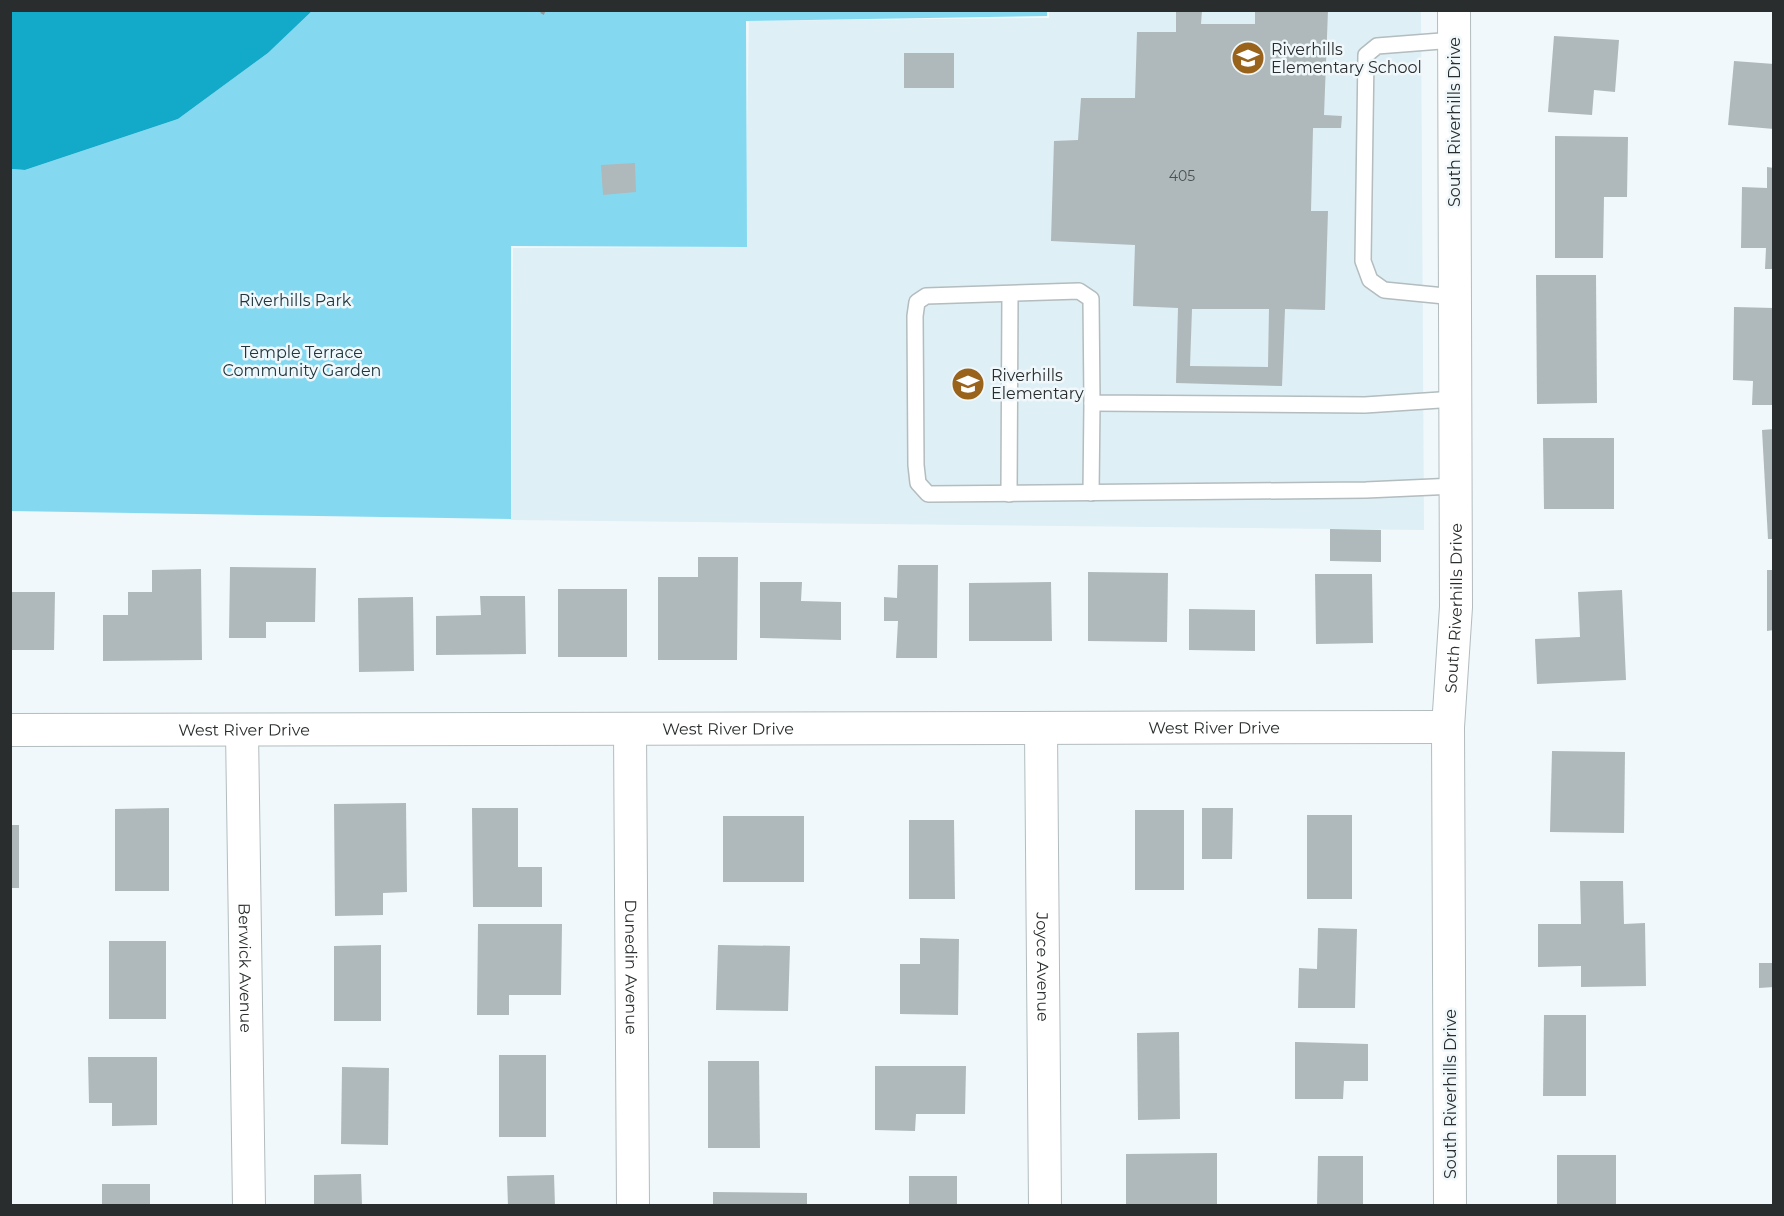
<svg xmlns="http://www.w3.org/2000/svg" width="1784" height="1216" font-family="Montserrat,sans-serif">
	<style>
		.built { fill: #deeff5 }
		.green { fill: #84d9f1 }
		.water { fill: #13a9c9 }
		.building { fill: #afb8ba; fill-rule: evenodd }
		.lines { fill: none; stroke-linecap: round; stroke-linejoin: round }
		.service-casing { stroke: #b3bcbe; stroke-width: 18 }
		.minor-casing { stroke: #b3bcbe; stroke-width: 34 }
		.path { stroke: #969c9e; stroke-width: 4; stroke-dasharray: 3 4.5; stroke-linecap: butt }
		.service { stroke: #fff; stroke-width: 15 }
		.minor { stroke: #fff; stroke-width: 32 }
		.labels { text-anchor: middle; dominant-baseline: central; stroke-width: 5; stroke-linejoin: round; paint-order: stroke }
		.number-label { font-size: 14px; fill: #4b5051 }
		.poi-label { font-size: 16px; fill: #2a2d2e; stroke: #f0f8fb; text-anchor: start }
		.street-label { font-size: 16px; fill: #2a2d2e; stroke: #f0f8fb }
		.park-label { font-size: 16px; fill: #21373e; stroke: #f0f8fb }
	</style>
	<rect width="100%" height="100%" fill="#f0f8fb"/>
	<path class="built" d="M1049 10 1421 11 1424 530 511 520 513 248 745 247 749 21 1049 18Z"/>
	<path class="green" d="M312 11H1047V16L746 21 747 247 511 246V519L11 511V169L25 170 178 119 268 53Z"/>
	<path class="water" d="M11 10H312V11L268 53 178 119 25 170 11 169Z"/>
	<g class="building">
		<path d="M1176 10H1202L1201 24H1255V10H1328L1324 115 1342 116 1341 128H1313L1311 211H1328L1325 310 1285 309 1282 386 1176 383 1178 308 1133 306 1135 245 1051 241 1054 141 1078 140 1081 98H1135L1137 32H1176ZM1192 309H1269L1268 367 1190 366Z"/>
		<path d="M1554 36 1619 40 1615 92 1594 90 1592 115 1548 112Z"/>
		<rect x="904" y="53" width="50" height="35"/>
		<path d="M1734 61 1774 64V129L1728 125Z"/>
		<path d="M1555 136 1628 137 1627 197H1604L1603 258H1555Z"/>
		<path d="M635 163 636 192 603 195 601 165Z"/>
		<path d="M1767 167 1774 168V269H1765L1766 248H1741L1742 187 1767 188Z"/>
		<path d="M1536 275H1596L1597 403 1537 404Z"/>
		<path d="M1734 307 1774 308V405H1752L1753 381 1733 380Z"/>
		<path d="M1774 429V539H1768L1762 430Z"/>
		<path d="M1543 438H1614V509H1544Z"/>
		<path d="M1330 529 1381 530V562L1330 561Z"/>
		<path d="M698 557H738L737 660H658V577H698Z"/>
		<path d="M898 565H938L937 658H896L898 621H884V597L897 598Z"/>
		<path d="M230 567 316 568 315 622H266V638H229Z"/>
		<path d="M201 569 202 660 103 661V615H128V592H152V570Z"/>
		<path d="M1767 570H1774V630L1767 631Z"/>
		<path d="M1088 572 1168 573 1167 642 1088 641Z"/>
		<path d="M1315 574H1372L1373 643 1316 644Z"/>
		<path d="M760 582H802L801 601 841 602V640L760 638Z"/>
		<path d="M1051 582 1052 641H969V583Z"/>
		<rect x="558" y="589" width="69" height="68"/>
		<path d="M1622 590 1626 680 1537 684 1535 639 1580 637 1578 592Z"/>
		<path d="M10 592H55L54 650H10Z"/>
		<path d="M480 596H525L526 654 436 655V616L481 615Z"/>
		<path d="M413 597 414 671 359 672 358 598Z"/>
		<path d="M1189 609 1255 610V651L1189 650Z"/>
		<path d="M1552 751 1625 752 1624 833 1550 832Z"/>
		<path d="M406 803 407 892 383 893V915L335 916 334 804Z"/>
		<path d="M169 808V891H115V809Z"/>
		<path d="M472 808H518V867H542V907H473Z"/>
		<path d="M1202 808H1233L1232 859H1202Z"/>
		<rect x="1135" y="810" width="49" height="80"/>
		<rect x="1307" y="815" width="45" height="84"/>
		<rect x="723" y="816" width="81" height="66"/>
		<path d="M909 820H954L955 899H909Z"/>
		<rect x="10" y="825" width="9" height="63"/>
		<path d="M1580 881H1623L1624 924 1645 923 1646 986 1581 987V966L1538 967V924H1581Z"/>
		<path d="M478 924H562L561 995H509V1015H477Z"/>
		<path d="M1318 928 1357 929 1355 1008H1298L1299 968 1317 969Z"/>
		<path d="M920 938 959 939 958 1015 900 1014V964H920Z"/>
		<rect x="109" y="941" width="57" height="78"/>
		<path d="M381 945V1021H334V946Z"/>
		<path d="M718 945 790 946 788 1011 716 1010Z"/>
		<path d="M1759 963H1774V987L1759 988Z"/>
		<path d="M1544 1015H1586V1096H1543Z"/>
		<path d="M1179 1032 1180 1119 1138 1120 1137 1033Z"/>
		<path d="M1295 1042 1368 1044V1081H1344L1343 1099H1295Z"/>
		<rect x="499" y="1055" width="47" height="82"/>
		<path d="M88 1057H157V1125L112 1126V1103H89Z"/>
		<path d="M708 1061H759L760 1148H708Z"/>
		<path d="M875 1066H966L965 1114H916L915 1131 875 1130Z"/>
		<path d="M342 1067 389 1068 388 1145 341 1144Z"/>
		<path d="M1217 1153V1206H1126V1154Z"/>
		<rect x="1557" y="1155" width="59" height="51"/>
		<path d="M1318 1156H1363V1206H1317Z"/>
		<path d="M361 1174 362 1206H314V1175Z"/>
		<path d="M554 1175 555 1206H508L507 1176Z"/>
		<rect x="909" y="1176" width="48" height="30"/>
		<rect x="102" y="1184" width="48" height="22"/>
		<path d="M713 1192 807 1193V1206H713Z"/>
	</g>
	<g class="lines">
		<g class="service-casing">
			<g id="service">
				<path d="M1454 40 1377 46 1366 55 1363 261 1370 280 1384 290 1455 297"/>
				<path d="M1455 399 1365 405 1092 403 1091 299 1079 291 926 296 917 302 915 316 916 465 918 483 928 494 1366 490 1455 486"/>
				<path d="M1091 493 1092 403"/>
				<path d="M1009 494 1010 294"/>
			</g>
		</g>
		<g class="minor-casing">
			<g id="minor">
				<path id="s1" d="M630 729 633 1206"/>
				<path id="s2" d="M1041 729 1045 1206"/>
				<path id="s3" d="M10 730 1448 727"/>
				<path id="s4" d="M242 731 249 1206"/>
				<path id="s5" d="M1450 1206 1448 727 1456 607 1454 10"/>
			</g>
		</g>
		<path class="path" d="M542 14 544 10"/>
		<use href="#service" class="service"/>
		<use href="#minor" class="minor"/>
	</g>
	<defs>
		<g id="school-disc" transform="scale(1.725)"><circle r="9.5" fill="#99631c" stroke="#f0f8fb"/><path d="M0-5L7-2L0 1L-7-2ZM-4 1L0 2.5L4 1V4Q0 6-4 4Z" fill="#fff"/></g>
	</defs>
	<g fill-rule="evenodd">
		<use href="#school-disc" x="1248" y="58"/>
		<use href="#school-disc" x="968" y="384"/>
	</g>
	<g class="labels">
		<g class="number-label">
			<text x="1182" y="176">405</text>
		</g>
		<g class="poi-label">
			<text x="1271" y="49">Riverhills<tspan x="1271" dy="18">Elementary School</tspan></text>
			<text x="991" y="375">Riverhills<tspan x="991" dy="18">Elementary</tspan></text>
		</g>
		<g class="street-label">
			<text transform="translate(1454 122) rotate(-90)">South Riverhills Drive</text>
			<text stroke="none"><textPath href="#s5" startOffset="598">South Riverhills Drive</textPath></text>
			<text stroke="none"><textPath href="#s3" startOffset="1204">West River Drive</textPath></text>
			<text stroke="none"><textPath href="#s3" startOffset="718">West River Drive</textPath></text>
			<text stroke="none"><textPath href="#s3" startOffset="234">West River Drive</textPath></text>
			<text stroke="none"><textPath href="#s1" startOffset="238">Dunedin Avenue</textPath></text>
			<text stroke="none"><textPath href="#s2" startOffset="238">Joyce Avenue</textPath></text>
			<text stroke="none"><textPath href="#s4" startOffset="237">Berwick Avenue</textPath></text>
			<text transform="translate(1450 1094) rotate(-90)">South Riverhills Drive</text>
		</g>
		<g class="park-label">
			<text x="295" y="300">Riverhills Park</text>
			<text x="302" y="352">Temple Terrace<tspan x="302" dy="18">Community Garden</tspan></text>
		</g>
	</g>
	<rect width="1784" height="1216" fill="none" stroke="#2a2d2e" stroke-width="24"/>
</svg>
